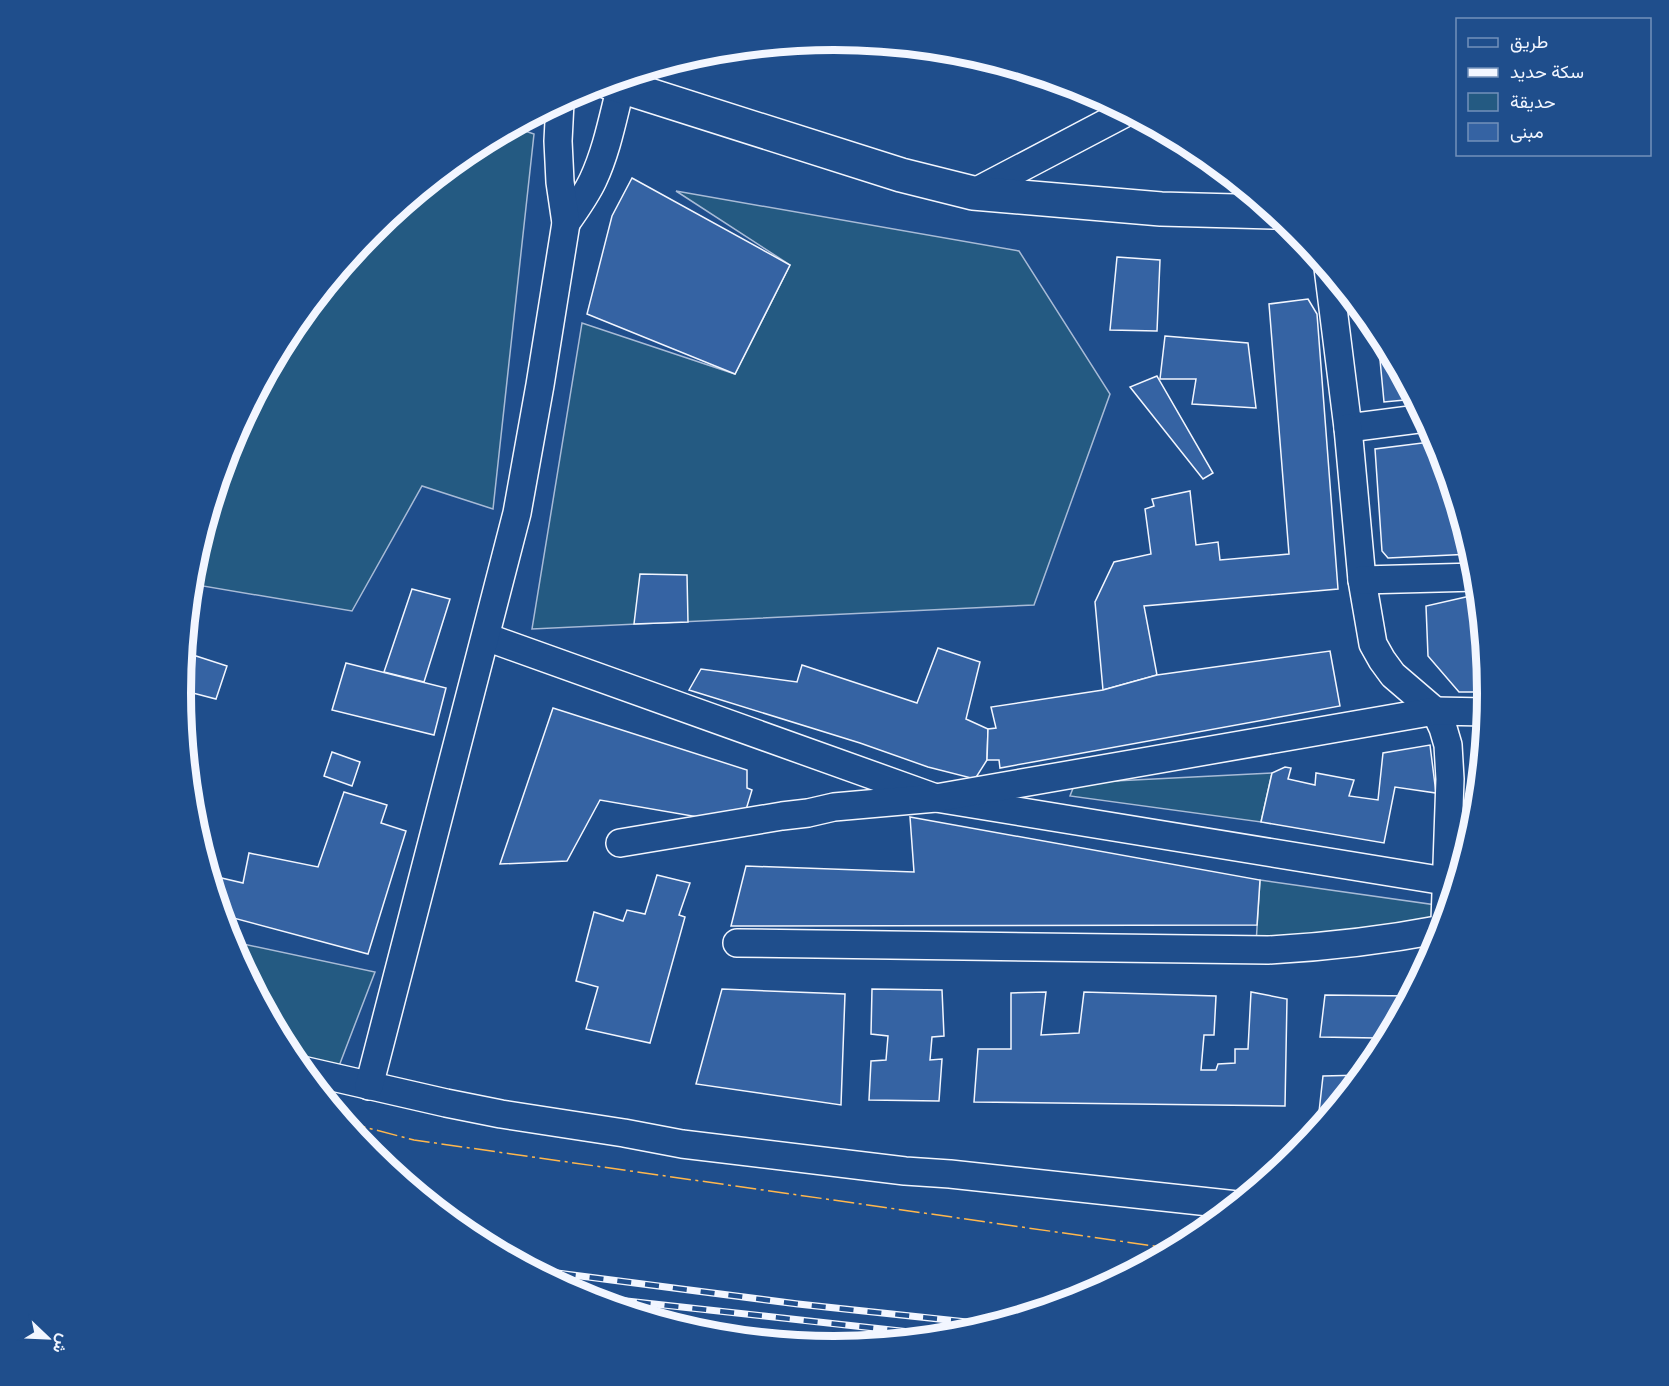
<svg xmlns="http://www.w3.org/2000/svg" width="1669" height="1386" font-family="'PT Serif',Vazirmatn,serif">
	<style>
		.green { fill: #245a82; stroke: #a8bbd7; stroke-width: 1.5 }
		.building { fill: #3563a3; stroke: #f2f6ff; stroke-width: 1.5 }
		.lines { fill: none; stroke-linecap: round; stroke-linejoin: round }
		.street-casing { stroke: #f2f6ff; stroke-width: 30 }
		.secondary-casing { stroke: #f2f6ff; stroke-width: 36 }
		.street { stroke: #1f4e8c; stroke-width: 27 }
		.secondary { stroke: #1f4e8c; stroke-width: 33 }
		.rail-casing { stroke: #f2f6ff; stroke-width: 7 }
		.rail { stroke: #1f4e8c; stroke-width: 4.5; stroke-dasharray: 14; stroke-linecap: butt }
		.power { stroke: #ffb74d; stroke-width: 1.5; stroke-dasharray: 21 4.5 3 4.5; stroke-linecap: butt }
		.rim { fill: none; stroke: #f2f6ff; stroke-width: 8 }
	</style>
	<rect width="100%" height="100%" fill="#1f4e8c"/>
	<g class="green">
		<path d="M513 127 534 134 493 509 422 486 352 611 191 584 193 565 230 442 291 329 372 230 471 149Z"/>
		<path d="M676 191 1019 251 1110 394 1034 605 532 629 582 323 735 374 790 265Z"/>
		<path d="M1272 773 1261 822 1070 796 1075 783Z"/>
		<path d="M1260 880 1436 905 1434 924 1256 944Z"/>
		<path d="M229 941 375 972 326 1100 291 1056Z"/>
	</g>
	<g class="building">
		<path d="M632 178 790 265 735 374 587 314 612 216Z"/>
		<path d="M1117 257 1160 260 1157 331 1110 330Z"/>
		<path d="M1308 299 1317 314 1338 589 1144 606 1157 675 1103 690 1095 602 1114 562 1151 554 1145 509 1154 506 1152 499 1190 491 1196 545 1218 542 1220 560 1289 554 1269 304Z"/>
		<path d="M1377 328 1378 330 1415 399 1384 402Z"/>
		<path d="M1165 336 1248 343 1256 408 1192 404 1196 379H1160Z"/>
		<path d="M1157 376 1213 473 1203 479 1130 387Z"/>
		<path d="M1438 441 1472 554 1388 558 1382 551 1375 449Z"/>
		<path d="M640 574 687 575 688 622 634 624Z"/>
		<path d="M412 589 450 599 424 682 384 672Z"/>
		<path d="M1479 594 1488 692H1459L1428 656 1426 606Z"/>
		<path d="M938 648 980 662 966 719 988 729 987 760 975 779 928 767 860 743 689 690 701 669 797 682 802 665 917 703Z"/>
		<path d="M1330 651 1340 706 1000 768 999 760H987L988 729 996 728 991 707 1103 690 1157 675Z"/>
		<path d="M193 655 227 666 216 699 185 691Z"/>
		<path d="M346 663 446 688 434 735 332 710Z"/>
		<path d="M553 708 747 770V788L752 790 745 813 727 822 600 800 567 861 500 864Z"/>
		<path d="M1430 745 1436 793 1395 787 1384 843 1261 822 1272 773 1285 767 1291 768 1288 779 1315 785 1316 773 1354 780 1349 796 1378 800 1383 753Z"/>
		<path d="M332 752 360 762 352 786 324 776Z"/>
		<path d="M344 792 387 805 381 823 406 831 368 954 222 915 209 875 243 883 249 853 318 867Z"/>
		<path d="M910 817 1260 880 1257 925 731 926 746 866 914 872Z"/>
		<path d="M657 875 690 883 679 915 685 917 650 1043 586 1029 598 987 576 981 594 912 623 921 627 910 645 914Z"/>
		<path d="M722 989 845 994 841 1105 696 1084Z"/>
		<path d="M872 989 942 990 944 1036 932 1037 930 1060 942 1059 939 1101 869 1100 871 1061 886 1060 888 1036 871 1034Z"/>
		<path d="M1046 992 1041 1035 1079 1033 1084 992 1216 996 1214 1035H1204L1201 1070H1216L1218 1064 1235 1063V1049H1248L1251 992 1287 999 1285 1106 974 1102 978 1049H1011V993Z"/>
		<path d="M1325 995 1410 996 1378 1057 1372 1064 1376 1038 1320 1037Z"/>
		<path d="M1363 1075 1332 1112H1319L1323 1076Z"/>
	</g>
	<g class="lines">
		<g class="street-casing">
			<g id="street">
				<path d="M973 193 1127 112"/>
				<path d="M566 223C576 209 586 195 593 180 607 150 613 117 621 86"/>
				<path d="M1328 268 1348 428 1426 418"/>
				<path d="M1348 428 1362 580 1373 644 1382 660 1393 675 1435 711 1443 728 1448 745 1450 779 1445 921"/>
				<path d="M1362 580 1477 577"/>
				<path d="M486 637 936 798 1457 883"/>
				<path d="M620 843 782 816 808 813 834 807 936 798 1435 711 1487 712"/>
				<path d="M737 943 1268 950C1327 947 1385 940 1443 929"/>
				<path d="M302 1070 446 1103 501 1114 624 1133 682 1144 905 1171 950 1174 1237 1205"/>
				<path d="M369 1086 517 513 540 385 566 223 560 182 558 141 560 102"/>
			</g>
		</g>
		<g class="secondary-casing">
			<path id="secondary" d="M608 82 901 175 973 193 1161 209 1274 212"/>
		</g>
		<use href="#street" class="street"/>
		<use href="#secondary" class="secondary"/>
		<g class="rail-casing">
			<g id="rail">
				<path d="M534 1270 798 1304 995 1325"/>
				<path d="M581 1296 946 1336"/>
			</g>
		</g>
		<use href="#rail" class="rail"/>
		<path class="power" d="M345 1122 414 1140 1175 1249"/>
	</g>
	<path d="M0 0H1669V1386H0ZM191 693a643 643 0 1 1 1286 0a643 643 0 1 1-1286 0Z" fill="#1f4e8c" fill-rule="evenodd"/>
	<path class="rim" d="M191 693a643 643 0 1 1 1286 0a643 643 0 1 1-1286 0Z"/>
	<rect x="1456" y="18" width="195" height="138" fill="#1f4e8c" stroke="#7391ba" stroke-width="1.5"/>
	<rect x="1468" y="38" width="30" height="9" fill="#1f4e8c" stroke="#7391ba" stroke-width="1.5"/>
	<text x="1510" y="48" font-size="18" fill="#f2f6ff">طريق</text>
	<rect x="1468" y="68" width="30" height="9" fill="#f2f6ff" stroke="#7391ba" stroke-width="1.5"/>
	<text x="1510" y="78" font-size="18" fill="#f2f6ff">سكة حديد</text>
	<rect x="1468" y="93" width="30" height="18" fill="#245a82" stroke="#7391ba" stroke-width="1.5"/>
	<text x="1510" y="108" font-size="18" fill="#f2f6ff">حديقة</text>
	<rect x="1468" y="123" width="30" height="18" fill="#3563a3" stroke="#7391ba" stroke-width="1.5"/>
	<text x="1510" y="138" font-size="18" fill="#f2f6ff">مبنى</text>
	<g transform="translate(48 1338) rotate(113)" stroke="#1f4e8c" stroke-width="4.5" paint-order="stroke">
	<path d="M0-4.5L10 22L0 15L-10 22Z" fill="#f2f6ff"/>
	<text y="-9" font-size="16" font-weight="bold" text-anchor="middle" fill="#f2f6ff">ش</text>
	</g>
</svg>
